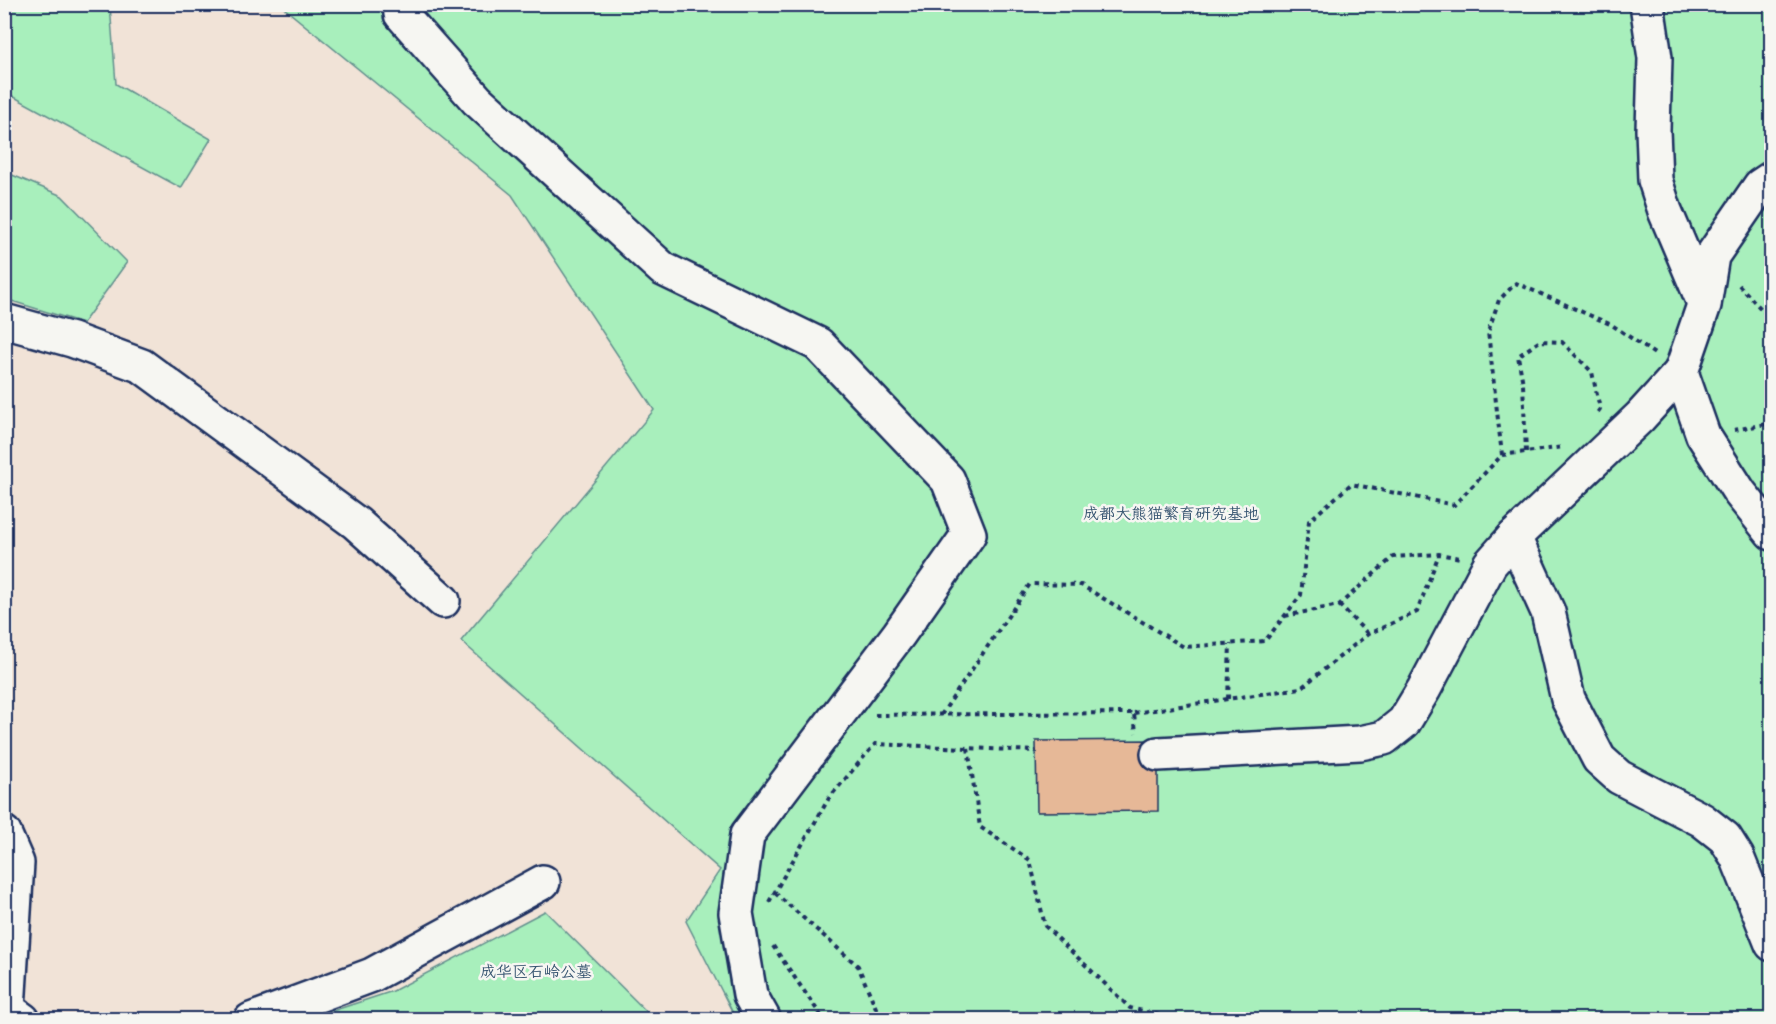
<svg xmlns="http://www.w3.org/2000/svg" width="1776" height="1024" font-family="Delius,'LXGW WenKai TC',sans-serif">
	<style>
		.green { fill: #a8efbc; stroke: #628f8d; stroke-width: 1.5 }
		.building { fill: #e6b897; stroke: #1b2f5e; stroke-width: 1.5 }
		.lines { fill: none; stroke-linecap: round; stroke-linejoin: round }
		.minor-casing { stroke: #1b2f5e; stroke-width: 38 }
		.path { stroke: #1b2f5e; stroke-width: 4; stroke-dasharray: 4.5 4.5; stroke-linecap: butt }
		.minor { stroke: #f6f6f2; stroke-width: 33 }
		.labels { text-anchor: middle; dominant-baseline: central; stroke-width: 5; stroke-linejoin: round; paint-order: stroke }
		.park-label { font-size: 16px; fill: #375571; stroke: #f6f6f2 }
	</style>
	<rect width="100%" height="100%" fill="#f1e3d7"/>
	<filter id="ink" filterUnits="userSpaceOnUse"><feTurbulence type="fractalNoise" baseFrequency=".0167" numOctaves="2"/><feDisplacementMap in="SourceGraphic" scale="12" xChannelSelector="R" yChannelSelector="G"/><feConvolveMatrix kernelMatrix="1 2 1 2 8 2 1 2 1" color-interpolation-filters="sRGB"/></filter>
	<g filter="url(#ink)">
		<g class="green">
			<path d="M286 4 1771 5V1019H736L686 921 720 870 461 641 654 410 512 195 284 8Z"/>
			<path d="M4 5H110L116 84 211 139 181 188 5 92Z"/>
			<path d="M5 172 62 196 127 262 83 323 5 299Z"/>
			<path d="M545 911 654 1019H308L393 991Z"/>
		</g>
		<path class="building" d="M1158 740V811L1037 812 1036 741Z"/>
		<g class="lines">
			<g class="minor-casing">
				<g id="minor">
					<path d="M400 4 401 14 477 100 663 269 818 344 948 480 969 534 899 634 747 835 736 913 750 995 764 1020"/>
					<path d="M1647 4 1655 58 1653 130 1655 180 1665 211 1704 303"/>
					<path d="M1772 178 1760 186 1712 256 1704 305 1681 372 1703 435 1740 493 1772 533"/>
					<path d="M4 321 72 340 142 366 356 523 443 601"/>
					<path d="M1514 537 1548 612 1568 699 1599 759 1619 777 1702 820 1725 838 1737 857 1772 944"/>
					<path d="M1158 754 1360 743 1384 738 1404 722 1424 689 1490 564 1514 537 1640 417 1681 372"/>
					<path d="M4 833 17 863 8 1009 23 1020"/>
					<path d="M251 1020 372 975 543 882"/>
				</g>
			</g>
			<g class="path">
				<path d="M1739 285 1763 311 1772 316"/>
				<path d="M1734 430 1772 423"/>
				<path d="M1526 452 1523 384 1518 356 1540 341 1562 342 1592 372 1600 409 1597 413"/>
				<path d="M1502 455 1564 447"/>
				<path d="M1339 605 1368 634"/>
				<path d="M1285 616 1339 605 1393 557 1439 554 1460 558"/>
				<path d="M1228 699 1230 644"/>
				<path d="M1134 713 1301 688 1368 634 1417 612 1439 554"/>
				<path d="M875 715 1134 713 1136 733"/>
				<path d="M941 715 1030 584 1081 585 1184 647 1265 641 1301 595 1309 521 1351 484 1454 505 1502 455 1488 332 1499 300 1516 283 1612 325 1656 355"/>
				<path d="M968 748 980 827 1030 860 1045 926 1130 1008 1180 1020"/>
				<path d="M775 893 858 966 879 1015 874 1020"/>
				<path d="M769 902 829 798 875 744 1036 751"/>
				<path d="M773 946 824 1020"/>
			</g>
			<use href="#minor" class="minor"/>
		</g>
	</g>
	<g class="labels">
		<g class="park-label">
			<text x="1171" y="513">成都大熊猫繁育研究基地</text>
			<text x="536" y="971">成华区石岭公墓</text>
		</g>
	</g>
	<rect width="1776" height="1024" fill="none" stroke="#f6f6f2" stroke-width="24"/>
	<rect x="12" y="12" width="1752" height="1000" fill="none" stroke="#1b2f5e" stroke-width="2" filter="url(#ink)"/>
</svg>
